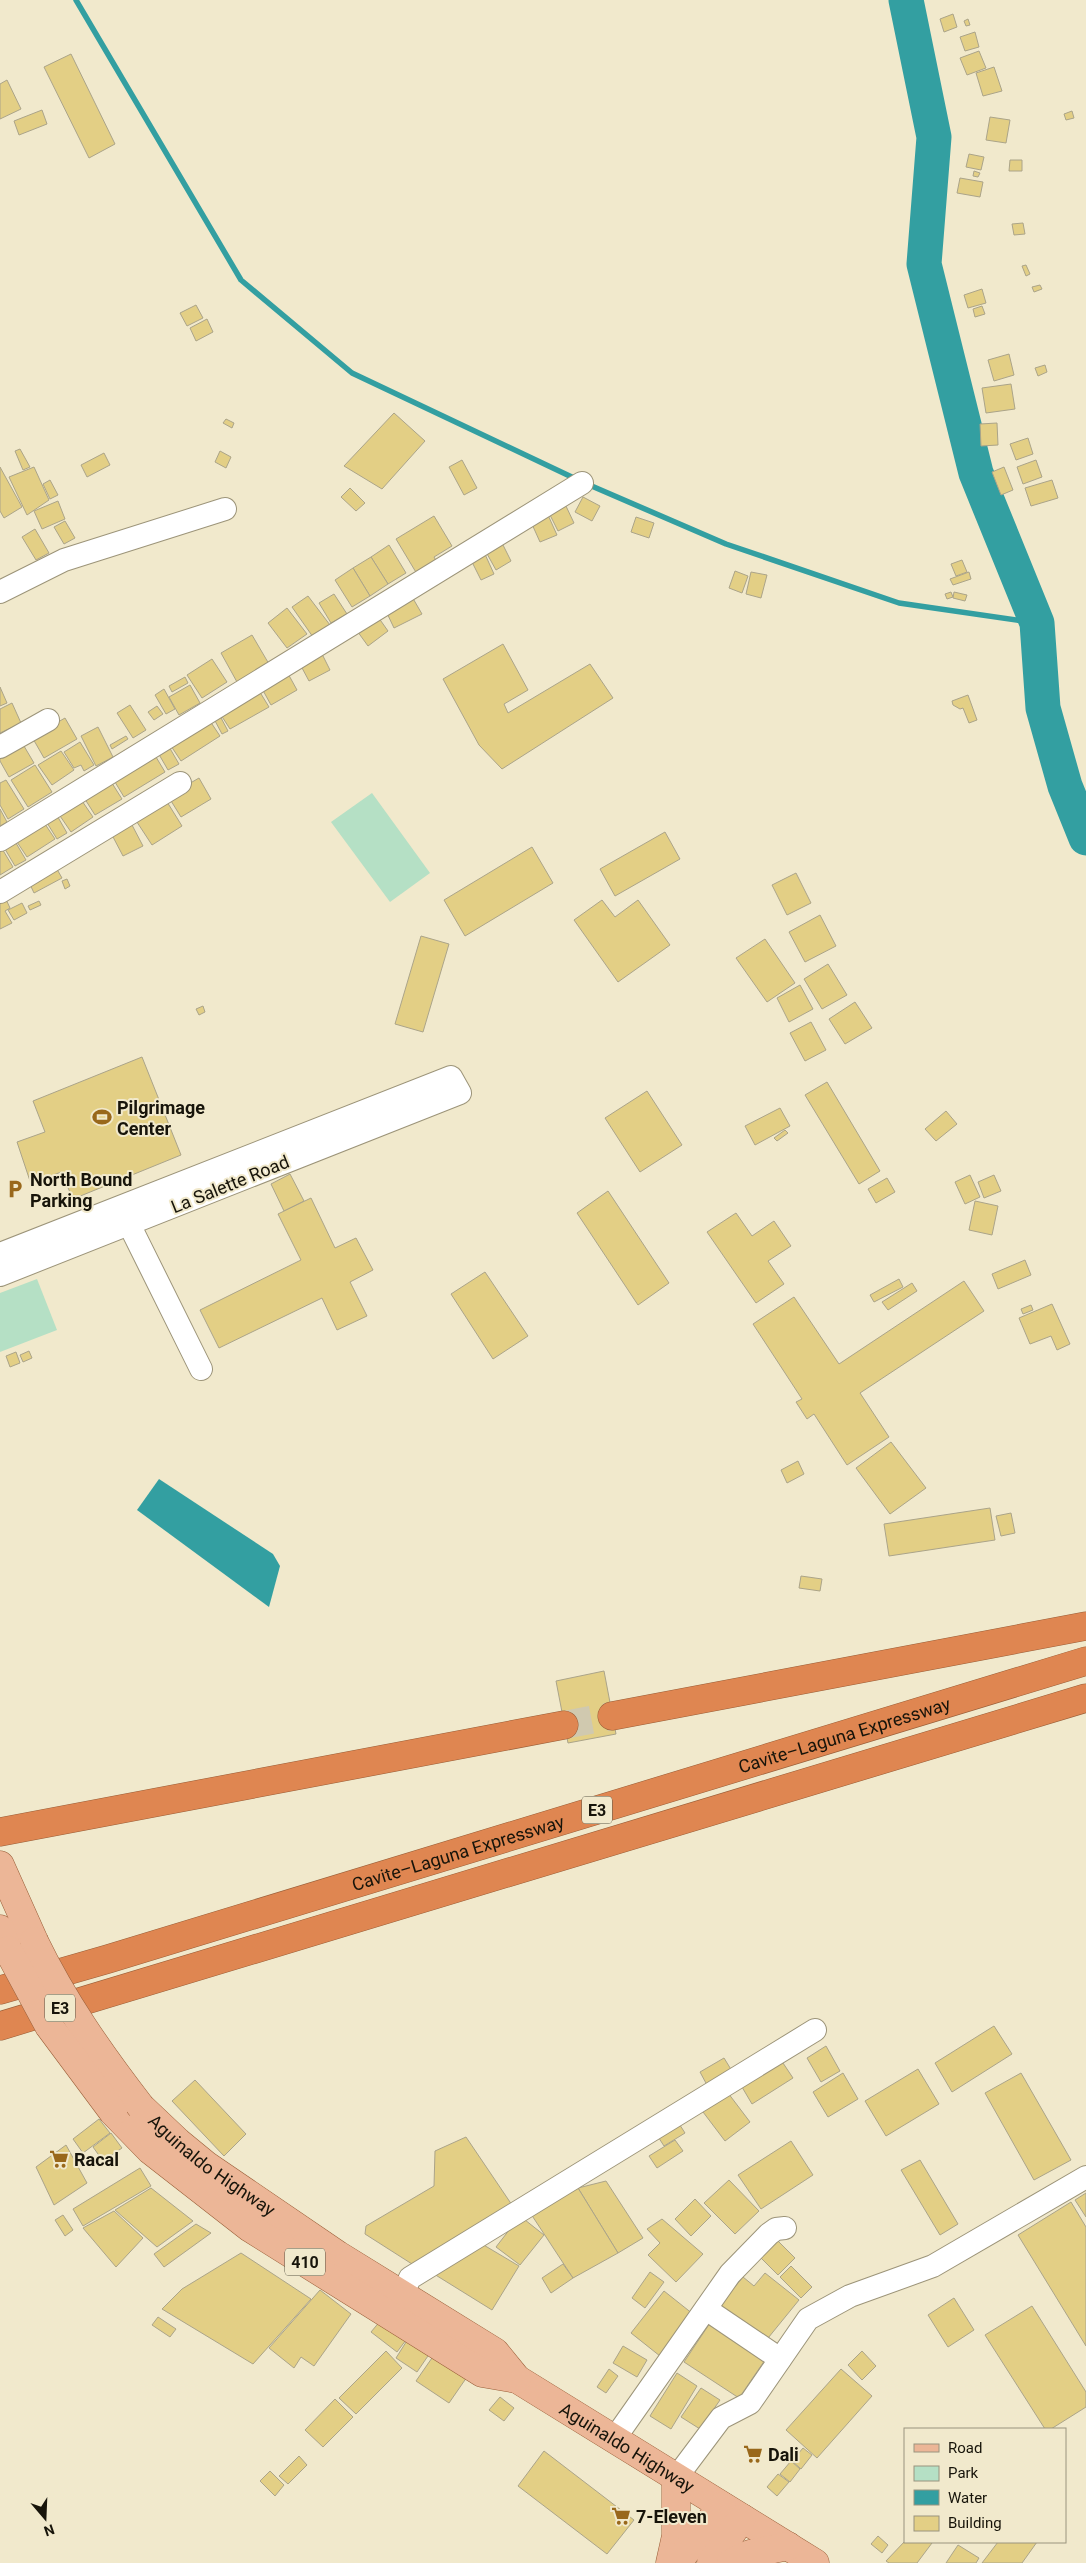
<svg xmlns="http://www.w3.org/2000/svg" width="1086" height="2563" font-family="Roboto,sans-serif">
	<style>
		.green { fill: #b5e0c5 }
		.water { fill: #339fa1 }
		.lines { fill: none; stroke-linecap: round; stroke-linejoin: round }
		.stream { stroke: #339fa1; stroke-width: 5.5 }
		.river { stroke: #339fa1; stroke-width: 35 }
		.building { fill: #e3cf85; stroke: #aba489 }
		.highway-tunnel { stroke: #d0c9af; stroke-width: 28; stroke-dasharray: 28 14; stroke-linecap: butt }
		.minor-casing { stroke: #9c9479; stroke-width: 24 }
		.major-casing { stroke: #995e38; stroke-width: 29 }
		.highway-casing { stroke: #995e38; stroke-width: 29 }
		.minor { stroke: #fff; stroke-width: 22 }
		.major { stroke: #ecb697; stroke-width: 28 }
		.highway { stroke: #df8651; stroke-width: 28 }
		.major-bridge-casing { stroke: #995e38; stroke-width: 29; stroke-linecap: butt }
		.major-bridge { stroke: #ecb697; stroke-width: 28 }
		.labels { text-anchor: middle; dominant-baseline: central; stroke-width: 4; stroke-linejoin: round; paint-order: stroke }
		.shield { fill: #f1e9cc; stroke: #585444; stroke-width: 1 }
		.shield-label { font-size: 16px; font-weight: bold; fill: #17140a }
		.poi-label { font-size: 18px; font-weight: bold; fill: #17140a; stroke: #f1e9cc; text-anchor: start }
		.street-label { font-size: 18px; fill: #17140a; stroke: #f1e9cc }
	</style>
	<rect width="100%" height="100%" fill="#f1e9cc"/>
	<g class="green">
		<path d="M372 793 430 873 390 902 331 822Z"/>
		<path d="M37 1279 57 1330 0 1352V1293Z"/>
	</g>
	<path class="water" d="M159 1479 273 1554 280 1566 269 1607 137 1510Z"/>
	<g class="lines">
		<g class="stream">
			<path d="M76 0 241 280 352 373 576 479"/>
			<path d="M587 484 726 544 899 603 1037 623"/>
		</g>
		<path class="river" d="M906 0 934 137 924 264 976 473 1037 623 1043 708 1065 786 1086 838"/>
	</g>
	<g class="building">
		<path d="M953 14 957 27 944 32 940 19Z"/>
		<path d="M968 19 970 25 966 26 964 21Z"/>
		<path d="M975 32 979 47 965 51 960 37Z"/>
		<path d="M979 51 986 68 967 75 960 58Z"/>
		<path d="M71 54 115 144 89 158 44 67Z"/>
		<path d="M994 67 1002 91 983 96 976 73Z"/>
		<path d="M7 80 21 109 0 119V84Z"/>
		<path d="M42 110 47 124 19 135 14 121Z"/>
		<path d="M1072 111 1074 118 1066 120 1064 114Z"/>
		<path d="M990 117 1010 120 1006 143 986 140Z"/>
		<path d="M969 154 984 157 981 170 966 167Z"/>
		<path d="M1010 160H1022V171H1009Z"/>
		<path d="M974 171 980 173 978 177 973 176Z"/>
		<path d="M960 178 983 182 980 197 957 193Z"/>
		<path d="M1023 223 1025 234 1014 235 1012 224Z"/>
		<path d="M1026 265 1030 274 1026 276 1022 266Z"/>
		<path d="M1040 285 1042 289 1034 292 1032 287Z"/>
		<path d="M982 289 986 303 968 308 964 295Z"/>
		<path d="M196 305 203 318 187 326 180 313Z"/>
		<path d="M982 306 985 314 975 317 973 309Z"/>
		<path d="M207 319 213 332 196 341 190 328Z"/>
		<path d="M1009 354 1014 375 994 381 988 360Z"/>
		<path d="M1045 365 1047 372 1038 376 1035 368Z"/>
		<path d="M1011 384 1015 409 986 413 982 388Z"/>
		<path d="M394 413 425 441 382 489 344 466Z"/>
		<path d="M226 419 234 423 232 428 223 423Z"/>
		<path d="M997 423 998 445 981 446 980 424Z"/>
		<path d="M1028 438 1033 454 1016 460 1010 444Z"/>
		<path d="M20 449 30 467 23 470 15 451Z"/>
		<path d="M220 451 231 457 226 468 215 462Z"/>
		<path d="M104 453 110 465 87 477 81 465Z"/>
		<path d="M462 460 477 488 464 495 449 467Z"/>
		<path d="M1036 460 1042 477 1023 484 1017 467Z"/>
		<path d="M0 467 22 507 4 518 0 511Z"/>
		<path d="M34 467 49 500 27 515 9 477Z"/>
		<path d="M1004 467 1013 490 1001 495 992 472Z"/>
		<path d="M50 480 58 495 50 499 43 484Z"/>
		<path d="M1052 480 1058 498 1031 506 1025 488Z"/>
		<path d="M350 488 365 503 356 511 341 497Z"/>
		<path d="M583 497 600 506 592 521 575 512Z"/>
		<path d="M58 501 65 519 42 529 34 511Z"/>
		<path d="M565 504 574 523 558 531 549 513Z"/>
		<path d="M548 515 557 535 540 542 531 522Z"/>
		<path d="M434 516 452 546 434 557 437 562 417 574 396 539Z"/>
		<path d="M636 517 654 523 649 538 631 532Z"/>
		<path d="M65 521 75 538 64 544 54 527Z"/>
		<path d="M35 529 49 553 36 560 22 537Z"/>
		<path d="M502 543 511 561 496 570 486 552Z"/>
		<path d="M389 545 406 573 388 584 371 557Z"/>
		<path d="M484 552 494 574 481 580 470 558Z"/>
		<path d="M371 557 388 584 370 596 353 568Z"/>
		<path d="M962 560 967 572 956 576 951 564Z"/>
		<path d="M353 568 370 596 352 607 335 580Z"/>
		<path d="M735 571 748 576 742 593 729 588Z"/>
		<path d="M751 572 767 575 761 598 746 594Z"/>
		<path d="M969 572 971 579 953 585 950 579Z"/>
		<path d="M951 592 953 597 947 599 945 594Z"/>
		<path d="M954 592 967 595 965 601 953 598Z"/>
		<path d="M334 594 347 614 331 623 319 603Z"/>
		<path d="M411 595 422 614 394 628 385 609Z"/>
		<path d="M308 596 330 625 313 637 292 607Z"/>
		<path d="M287 608 307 634 287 648 268 623Z"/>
		<path d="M376 614 388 631 368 646 355 628Z"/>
		<path d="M252 635 269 664 237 682 221 653Z"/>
		<path d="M503 644 528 690 504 704 508 713 590 664 613 698 502 769 479 745 443 679Z"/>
		<path d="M322 654 330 670 309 681 301 666Z"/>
		<path d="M212 659 227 682 202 698 187 675Z"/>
		<path d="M286 670 297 690 271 705 260 685Z"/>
		<path d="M185 677 188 683 172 692 169 686Z"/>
		<path d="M190 685 200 703 179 715 169 697Z"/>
		<path d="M0 687 7 703 0 706Z"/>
		<path d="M164 689 175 709 166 714 155 695Z"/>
		<path d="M258 689 269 707 230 729 219 712Z"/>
		<path d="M968 695 977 720 969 723 963 708 960 709 953 705 952 701Z"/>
		<path d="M12 703 21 723 0 733V709Z"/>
		<path d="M130 705 146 730 133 738 117 713Z"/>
		<path d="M157 706 163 714 154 720 148 712Z"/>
		<path d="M219 714 228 731 222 734 213 717Z"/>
		<path d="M65 718 77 739 44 758 32 737Z"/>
		<path d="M208 718 220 736 181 761 169 743Z"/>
		<path d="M98 727 113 757 96 766 81 736Z"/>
		<path d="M126 736 128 739 112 749 110 745Z"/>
		<path d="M21 741 34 763 9 777 0 761V753Z"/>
		<path d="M80 742 94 765 84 771 81 765 74 768 64 752Z"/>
		<path d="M168 745 179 764 168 770 157 751Z"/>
		<path d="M61 751 74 770 52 785 38 765Z"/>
		<path d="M153 752 165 772 124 797 112 777Z"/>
		<path d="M35 765 52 792 28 807 11 780Z"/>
		<path d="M199 778 211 799 181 817 168 796Z"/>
		<path d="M6 780 24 809 8 819 0 805V783Z"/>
		<path d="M110 780 122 799 95 815 83 796Z"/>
		<path d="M164 797 182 826 152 845 133 816Z"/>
		<path d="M80 798 93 817 71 832 58 813Z"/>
		<path d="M0 809 7 822 0 826Z"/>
		<path d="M55 812 67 833 57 839 44 818Z"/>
		<path d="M43 821 55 839 27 857 15 839Z"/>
		<path d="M132 825 143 846 123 856 112 835Z"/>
		<path d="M665 832 680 859 615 896 600 869Z"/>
		<path d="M13 838 26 860 15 866 2 844Z"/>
		<path d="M1 847 13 867 0 875V848Z"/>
		<path d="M532 847 553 883 465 936 444 900Z"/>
		<path d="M54 864 62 878 34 893 27 878Z"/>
		<path d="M796 873 811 903 787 915 772 885Z"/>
		<path d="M67 879 70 886 65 889 62 881Z"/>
		<path d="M4 895 10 908 5 911 12 923 0 929V897Z"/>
		<path d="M602 900 615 917 638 900 670 945 618 982 574 920Z"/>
		<path d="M39 901 41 905 30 910 28 906Z"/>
		<path d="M22 903 27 913 14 920 8 910Z"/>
		<path d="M820 915 836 946 805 962 789 932Z"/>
		<path d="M421 936 449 944 423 1032 395 1024Z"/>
		<path d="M765 939 795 983 767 1002 736 958Z"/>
		<path d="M828 964 847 995 822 1009 804 979Z"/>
		<path d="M800 985 813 1009 789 1022 777 998Z"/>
		<path d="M855 1002 872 1028 845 1044 829 1019Z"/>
		<path d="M203 1006 205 1012 199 1015 196 1009Z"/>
		<path d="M811 1022 826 1050 805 1061 790 1033Z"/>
		<path d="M142 1057 181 1155 73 1199 61 1172 31 1184 17 1142 45 1132 33 1101Z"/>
		<path d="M827 1082 880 1171 859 1184 805 1095Z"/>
		<path d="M647 1091 682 1145 640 1172 605 1118Z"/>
		<path d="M780 1108 790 1126 755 1145 745 1126Z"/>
		<path d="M946 1111 957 1124 936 1141 925 1129Z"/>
		<path d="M785 1130 788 1133 777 1141 774 1138Z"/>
		<path d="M290 1174 304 1201 284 1211 271 1184Z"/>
		<path d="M970 1175 980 1197 965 1204 955 1182Z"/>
		<path d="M994 1175 1001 1191 984 1198 978 1182Z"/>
		<path d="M887 1178 895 1192 876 1203 868 1189Z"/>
		<path d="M608 1191 669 1283 638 1305 577 1213Z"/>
		<path d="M311 1198 335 1248 356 1238 373 1270 350 1282 367 1316 337 1330 322 1298 219 1348 200 1310 301 1260 278 1214Z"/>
		<path d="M975 1201 998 1206 992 1235 969 1230Z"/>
		<path d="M736 1213 752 1236 774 1221 791 1246 768 1261 784 1284 756 1303 707 1232Z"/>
		<path d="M1025 1260 1031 1275 998 1289 992 1274Z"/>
		<path d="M485 1272 528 1336 493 1359 451 1294Z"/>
		<path d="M899 1279 903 1287 874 1302 870 1295Z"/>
		<path d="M964 1281 984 1311 860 1393 889 1437 847 1465 814 1414 807 1419 796 1402 802 1399 753 1324 794 1297 839 1364Z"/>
		<path d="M912 1283 917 1291 888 1310 882 1302Z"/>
		<path d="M1052 1304 1070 1344 1057 1350 1051 1336 1030 1344 1019 1318Z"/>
		<path d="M1031 1305 1033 1310 1023 1314 1021 1309Z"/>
		<path d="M29 1351 32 1358 23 1362 20 1355Z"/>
		<path d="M16 1352 20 1363 10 1367 6 1356Z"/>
		<path d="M891 1442 926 1488 890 1514 856 1468Z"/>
		<path d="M798 1461 804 1474 787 1483 781 1470Z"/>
		<path d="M990 1508 995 1540 889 1556 884 1524Z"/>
		<path d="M1011 1513 1015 1533 1001 1536 996 1516Z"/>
		<path d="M801 1576 822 1579 820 1591 799 1588Z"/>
		<path d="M604 1671 616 1734 568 1743 556 1681Z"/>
		<path d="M994 2026 1012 2054 952 2092 935 2063Z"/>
		<path d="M826 2046 840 2071 821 2082 807 2058Z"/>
		<path d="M779 2057 793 2078 752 2104 739 2082Z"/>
		<path d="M724 2058 732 2071 707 2085 700 2072Z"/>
		<path d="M918 2069 939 2104 886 2136 865 2101Z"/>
		<path d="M843 2073 858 2099 828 2117 813 2092Z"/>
		<path d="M1021 2073 1071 2160 1034 2180 985 2093Z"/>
		<path d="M195 2080 246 2134 224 2156 172 2101Z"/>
		<path d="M725 2089 750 2122 725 2141 700 2108Z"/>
		<path d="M99 2119 110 2133 83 2153 73 2139Z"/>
		<path d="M676 2119 685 2133 664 2146 655 2132Z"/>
		<path d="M111 2133 122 2148 103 2161 93 2147Z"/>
		<path d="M466 2137 512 2205 412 2264 365 2234 366 2226 434 2186 435 2151Z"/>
		<path d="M675 2140 683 2151 657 2168 649 2156Z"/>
		<path d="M791 2141 813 2175 761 2209 738 2175Z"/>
		<path d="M66 2145 87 2183 54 2205 36 2167Z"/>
		<path d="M920 2160 958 2224 940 2235 901 2170Z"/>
		<path d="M140 2168 151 2186 83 2226 73 2209Z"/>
		<path d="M729 2180 759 2211 735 2234 704 2203Z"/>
		<path d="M606 2181 643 2238 618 2253 578 2188Z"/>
		<path d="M151 2188 193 2221 157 2247 115 2210Z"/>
		<path d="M578 2188 618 2253 573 2278 529 2211Z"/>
		<path d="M1086 2193V2217L1075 2200Z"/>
		<path d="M695 2199 711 2216 691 2236 675 2219Z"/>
		<path d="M1071 2202 1086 2227V2346L1018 2235Z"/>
		<path d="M114 2211 143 2238 116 2267 83 2228Z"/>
		<path d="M63 2215 73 2230 65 2236 55 2220Z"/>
		<path d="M520 2216 544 2235 520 2265 496 2247Z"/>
		<path d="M662 2219 703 2254 676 2282 648 2255 660 2243 647 2229Z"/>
		<path d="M196 2224 211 2233 164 2267 154 2254Z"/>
		<path d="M778 2241 795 2258 778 2275 761 2258Z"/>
		<path d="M482 2244 519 2266 492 2310 434 2274Z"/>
		<path d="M241 2253 311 2299 253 2364 162 2309 182 2289Z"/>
		<path d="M563 2264 573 2278 551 2293 542 2278Z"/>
		<path d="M791 2266 812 2287 801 2298 780 2277Z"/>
		<path d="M650 2272 664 2282 645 2308 632 2298Z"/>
		<path d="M765 2273 799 2300 764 2343 718 2307 743 2277 754 2286Z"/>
		<path d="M320 2290 351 2314 314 2366 301 2357 294 2368 269 2348Z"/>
		<path d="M664 2291 698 2318 665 2360 631 2333Z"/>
		<path d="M954 2298 974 2330 948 2347 928 2315Z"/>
		<path d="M1032 2306 1086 2392V2407L1051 2429H1045L985 2335Z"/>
		<path d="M158 2317 176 2329 170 2337 152 2325Z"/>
		<path d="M381 2320 406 2340 397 2352 371 2332Z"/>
		<path d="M712 2320 767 2357 739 2398 684 2362Z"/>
		<path d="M408 2339 430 2353 417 2372 396 2358Z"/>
		<path d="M623 2346 647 2360 637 2377 613 2363Z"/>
		<path d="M386 2351 402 2368 356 2414 339 2398Z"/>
		<path d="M862 2351 876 2366 862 2380 848 2365Z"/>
		<path d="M434 2355 467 2377 449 2403 416 2381Z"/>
		<path d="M609 2369 618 2376 606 2393 597 2387Z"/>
		<path d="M841 2369 872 2396 817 2458 786 2430Z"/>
		<path d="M677 2373 697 2386 671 2429 650 2416Z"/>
		<path d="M701 2388 720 2400 700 2429 681 2417Z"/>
		<path d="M500 2397 514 2408 504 2421 489 2410Z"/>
		<path d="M335 2399 353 2417 323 2447 305 2430Z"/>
		<path d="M803 2448 812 2455 801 2469 792 2461Z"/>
		<path d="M544 2451 634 2520 607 2554 518 2486Z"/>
		<path d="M299 2456 307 2465 288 2484 279 2476Z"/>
		<path d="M791 2461 800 2469 790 2482 780 2474Z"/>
		<path d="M270 2471 284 2485 275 2496 260 2481Z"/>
		<path d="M778 2474 789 2482 777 2496 767 2487Z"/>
		<path d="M878 2536 888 2545 882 2553 871 2544Z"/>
		<path d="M905 2541 930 2542 932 2543 917 2563H889L886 2561Z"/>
		<path d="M998 2542H1037L1022 2563H982Z"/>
		<path d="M958 2545 979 2558 976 2563H946Z"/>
	</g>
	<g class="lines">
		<path class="highway-tunnel" d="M564 1725 612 1716"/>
		<g class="minor-casing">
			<g id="minor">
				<path d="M0 592 64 560 225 509"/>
				<path d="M0 747 48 720"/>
				<path d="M0 840 582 483"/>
				<path d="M0 892 180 783"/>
				<path d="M122 1210 201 1369"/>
				<path d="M0 1254 451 1077 460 1093 0 1275"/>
				<path d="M403 2293 410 2278 815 2030"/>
				<path d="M706 2309 780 2359"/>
				<path d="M615 2438 730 2274 769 2234 776 2229 785 2228"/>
				<path d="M676 2478 721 2418 750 2403 808 2319 850 2296 933 2266 1086 2177"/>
			</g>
		</g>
		<g class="major-casing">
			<g id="major">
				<path d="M0 1865 34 1941"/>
				<path d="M0 1929 8 1950"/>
				<path id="s1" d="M141 2107 178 2142 206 2165 338 2255 495 2352 517 2379 815 2563"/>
				<path d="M113 2112 150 2150 250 2228 482 2373 517 2379"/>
				<path d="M670 2563 676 2536V2478"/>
				<path d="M677 2563 722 2506"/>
				<path d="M711 2563 742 2518"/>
				<path d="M731 2563 750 2554 788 2546"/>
			</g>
		</g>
		<g class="highway-casing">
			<g id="highway">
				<path d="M612 1716 1086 1626"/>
				<path d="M0 1832 564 1725"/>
				<path id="s2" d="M0 1990 108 1959 1086 1661"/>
				<path d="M0 2026 1086 1698"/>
			</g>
		</g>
		<use href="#minor" class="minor"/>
		<use href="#major" class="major"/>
		<use href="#highway" class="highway"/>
		<g class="major-bridge-casing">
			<g id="major-bridge">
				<path d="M34 1941C63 2001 100 2054 141 2107"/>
				<path d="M8 1950 49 2026 113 2112"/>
			</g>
		</g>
		<use href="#major-bridge" class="major-bridge"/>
	</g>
	<defs>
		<g id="stadium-bare" transform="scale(1.5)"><path d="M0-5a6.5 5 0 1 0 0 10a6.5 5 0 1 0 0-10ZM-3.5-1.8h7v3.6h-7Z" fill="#99681b" stroke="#f1e9cc" stroke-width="2.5" paint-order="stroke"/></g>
		<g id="parking-bare" transform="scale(1.5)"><path d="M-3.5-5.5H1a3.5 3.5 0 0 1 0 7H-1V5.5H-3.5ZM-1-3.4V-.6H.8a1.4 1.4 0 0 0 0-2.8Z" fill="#99681b" stroke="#f1e9cc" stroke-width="2.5" paint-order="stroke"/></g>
		<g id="supermarket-bare" transform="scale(1.5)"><path d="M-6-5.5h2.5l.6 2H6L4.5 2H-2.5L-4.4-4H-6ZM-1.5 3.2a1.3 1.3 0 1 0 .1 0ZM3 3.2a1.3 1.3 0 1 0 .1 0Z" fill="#99681b" stroke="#f1e9cc" stroke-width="2.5" paint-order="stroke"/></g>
	</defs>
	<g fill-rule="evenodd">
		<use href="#stadium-bare" x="102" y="1117"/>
		<use href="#parking-bare" x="15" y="1189"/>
		<use href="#supermarket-bare" x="59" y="2159"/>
		<use href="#supermarket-bare" x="753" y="2454"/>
		<use href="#supermarket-bare" x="621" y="2516"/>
	</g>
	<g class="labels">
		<g class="shield">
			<rect x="582" y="1796.5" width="30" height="27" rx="4"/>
			<rect x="45" y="1994.5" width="30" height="27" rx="4"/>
			<rect x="285" y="2248.5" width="40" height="27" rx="4"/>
		</g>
		<g class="shield-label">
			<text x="597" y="1810">E3</text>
			<text x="60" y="2008">E3</text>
			<text x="305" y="2262">410</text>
		</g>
		<g class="poi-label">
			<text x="117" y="1107">Pilgrimage<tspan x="117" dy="21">Center</tspan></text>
			<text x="30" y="1179">North Bound<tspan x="30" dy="21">Parking</tspan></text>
			<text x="74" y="2159">Racal</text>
			<text x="768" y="2454">Dali</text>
			<text x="636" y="2516">7-Eleven</text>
		</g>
		<g class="street-label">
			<text transform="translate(230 1184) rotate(-22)">La Salette Road</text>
			<text stroke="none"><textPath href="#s2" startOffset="882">Cavite–Laguna Expressway</textPath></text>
			<text stroke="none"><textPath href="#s2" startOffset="478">Cavite–Laguna Expressway</textPath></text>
			<text stroke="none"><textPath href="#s1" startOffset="92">Aguinaldo Highway</textPath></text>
			<text stroke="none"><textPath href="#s1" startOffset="596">Aguinaldo Highway</textPath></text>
		</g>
	</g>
	<rect x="904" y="2428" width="162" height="115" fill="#f1e9cc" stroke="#9a947e"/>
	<rect x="914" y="2444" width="25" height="8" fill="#ecb697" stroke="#9a947e"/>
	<text x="948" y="2453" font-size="15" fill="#17140a">Road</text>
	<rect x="914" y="2466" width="25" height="15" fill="#b5e0c5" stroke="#9a947e"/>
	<text x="948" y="2478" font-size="15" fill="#17140a">Park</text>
	<rect x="914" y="2490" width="25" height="15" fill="#339fa1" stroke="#9a947e"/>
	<text x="948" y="2503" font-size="15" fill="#17140a">Water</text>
	<rect x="914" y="2516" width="25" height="15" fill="#e3cf85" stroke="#9a947e"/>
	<text x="948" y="2528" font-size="15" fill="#17140a">Building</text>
	<g transform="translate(45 2518) rotate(161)" stroke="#f1e9cc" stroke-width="4" paint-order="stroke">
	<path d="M0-4L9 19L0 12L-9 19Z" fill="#17140a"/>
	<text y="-8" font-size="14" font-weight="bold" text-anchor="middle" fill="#17140a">N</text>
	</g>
</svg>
